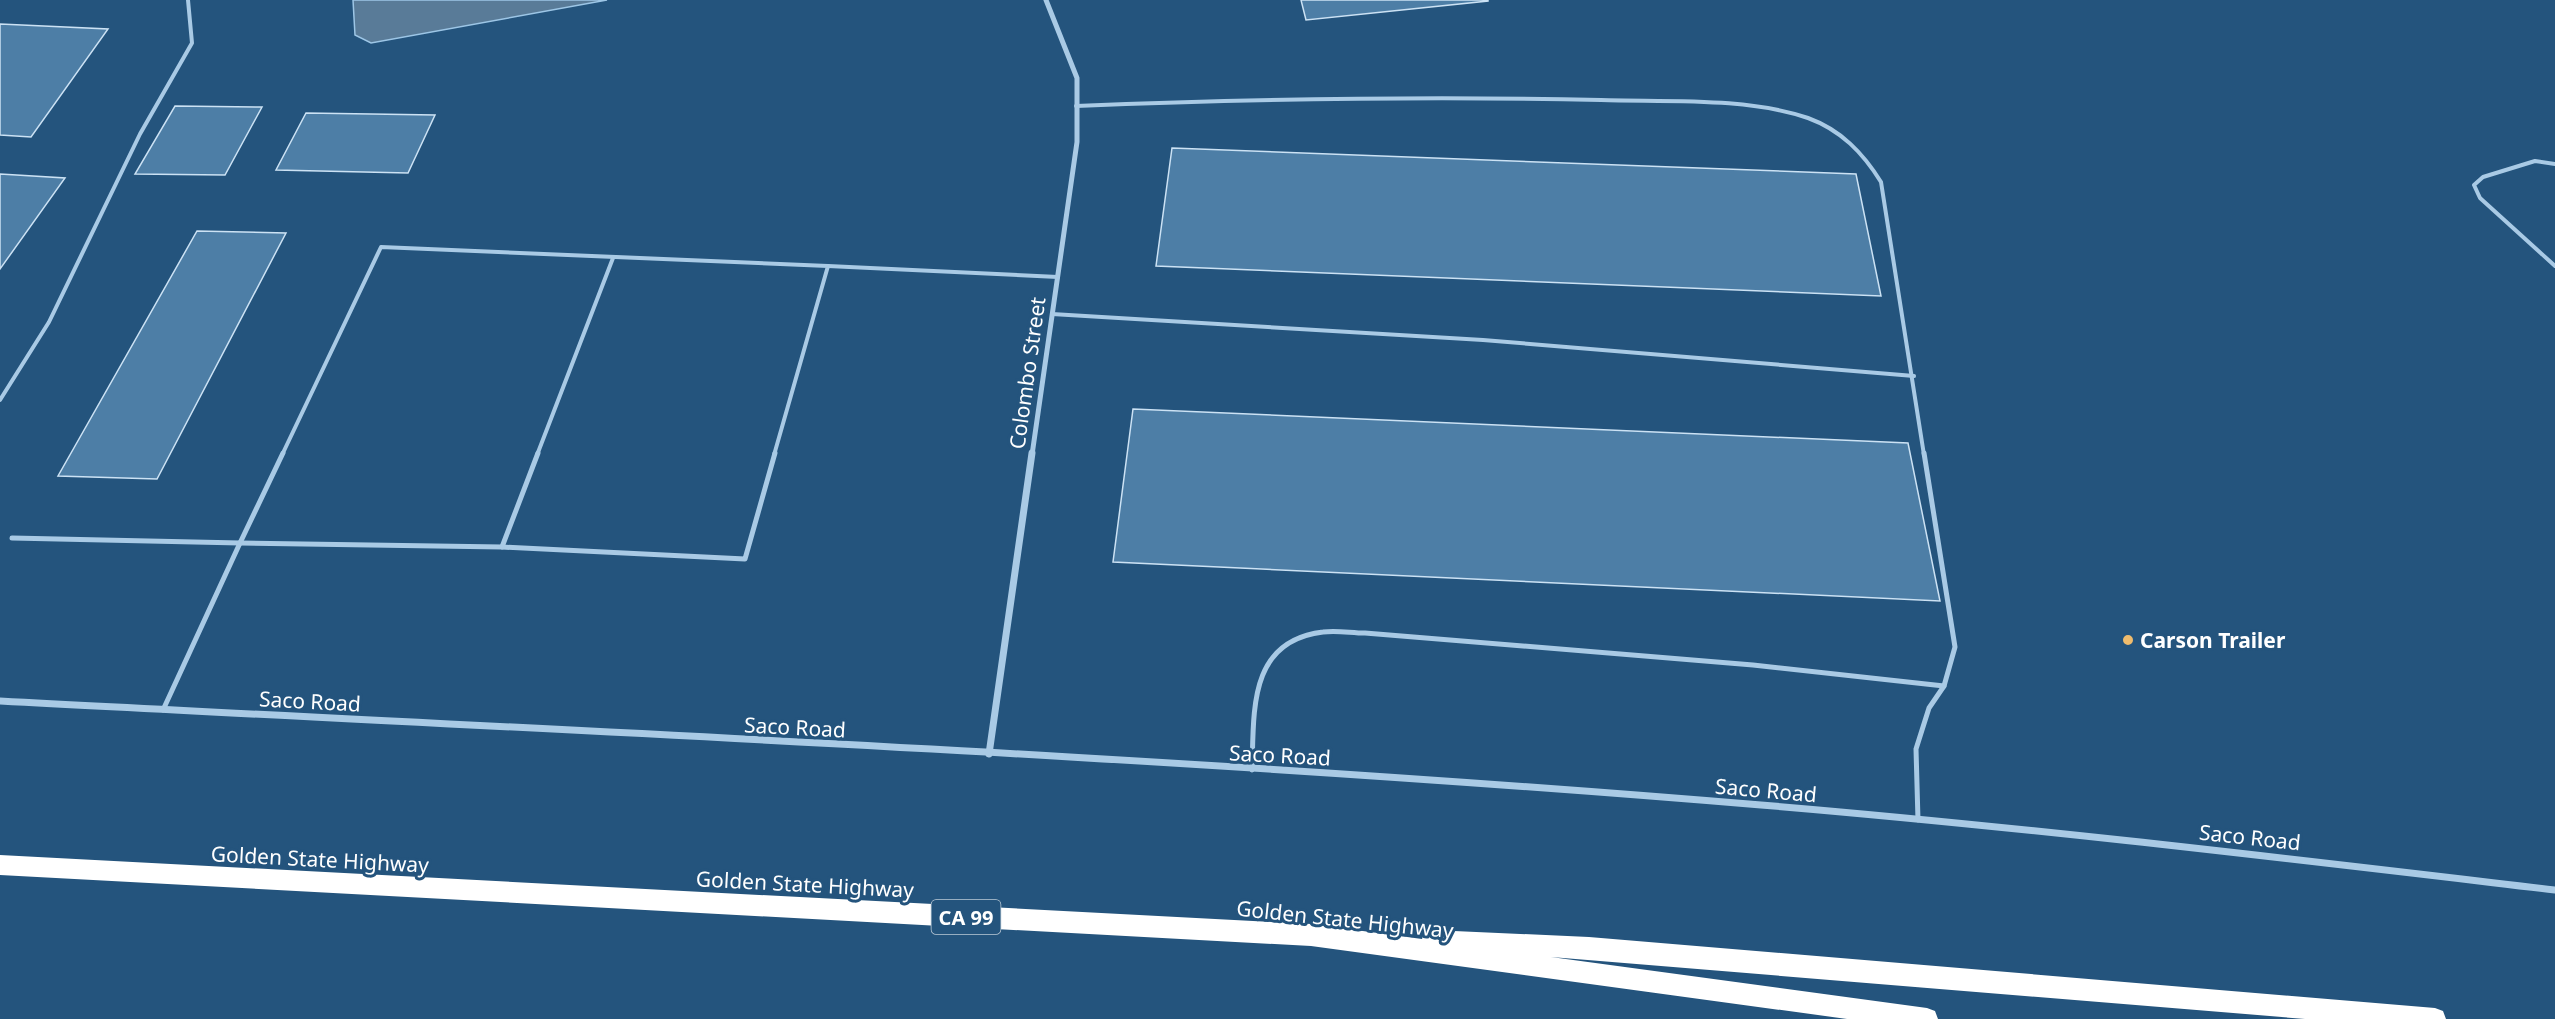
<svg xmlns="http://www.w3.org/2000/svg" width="2555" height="1019" font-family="'Noto Sans',sans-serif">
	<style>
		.water { fill: #597b98; stroke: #9dc6e6; stroke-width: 1.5 }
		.building { fill: #4d7ea6; stroke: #cce2f4; stroke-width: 1.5 }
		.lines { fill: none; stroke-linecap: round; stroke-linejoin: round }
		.service-far1 { stroke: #a9cae5; stroke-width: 4 }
		.service { stroke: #a9cae5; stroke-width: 5 }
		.minor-far1 { stroke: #a9cae5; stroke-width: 5 }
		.minor { stroke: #a9cae5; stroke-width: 7 }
		.motorway { fill: #fff; fill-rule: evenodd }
		.poi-dot { fill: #efbc6d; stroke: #24547d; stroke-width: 2 }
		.labels { text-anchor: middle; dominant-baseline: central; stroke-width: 6; stroke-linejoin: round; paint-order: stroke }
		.shield { fill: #24547d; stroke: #bdccd8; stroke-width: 1.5 }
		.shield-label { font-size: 20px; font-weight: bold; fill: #fff }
		.street-label { font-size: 21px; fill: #fff; stroke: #24547d }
		.poi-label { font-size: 21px; font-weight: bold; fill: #fff; stroke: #24547d; text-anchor: start }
	</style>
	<rect width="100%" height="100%" fill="#24547d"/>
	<path class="water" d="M353 0H607L371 43 355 35Z"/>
	<g class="building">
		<path d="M1301 0H1488V1L1306 20Z"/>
		<path d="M0 24 108 29 31 137 0 135Z"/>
		<path d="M175 106 262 107 225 175 135 174Z"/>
		<path d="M306 113 435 115 408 173 276 170Z"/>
		<path d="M1172 148 1856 174 1881 296 1156 266Z"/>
		<path d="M0 174 65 178 0 269Z"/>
		<path d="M197 231 286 233 157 479 58 476Z"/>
		<path d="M1133 409 1908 443 1940 601 1113 562Z"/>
	</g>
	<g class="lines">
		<g class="service-far1">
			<path d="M1076 106C1251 99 1426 96 1601 100 1666 102 1747 97 1808 118 1841 130 1863 153 1881 182L1924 455"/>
			<path d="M2555 164 2535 161 2483 177 2474 185 2480 198 2555 266"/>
			<path d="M828 266 1058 277"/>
			<path d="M1052 314 1483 340 1914 376"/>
			<path d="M0 400 49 322 140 134 192 43 188 0"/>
			<path d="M282 455 381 247 828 266 774 455"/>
			<path d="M537 455 613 258"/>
		</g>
		<g class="service">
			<path d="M12 538 240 543"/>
			<path d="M240 543 502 547 745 559 775 453"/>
			<path d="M240 543 283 453"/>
			<path d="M502 547 538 453"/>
			<path d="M163 710 240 543"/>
			<path d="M1252 770C1254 711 1248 641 1323 632 1337 630 1351 633 1365 633L1753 665 1944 686"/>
			<path d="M1918 820 1916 749 1929 708 1944 686 1955 647 1924 453"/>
		</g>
		<path class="minor-far1" d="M1032 455 1077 142V78L1046 0"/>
		<g class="minor">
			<path d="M0 701C587 732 1175 756 1761 805 2026 827 2291 859 2555 890"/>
			<path d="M989 754 1032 453"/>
		</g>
		<path class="motorway" d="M0 855 1311 924 1422 939 1424 933 1432 930 1589 937 2435 1008 2443 1011 2446 1019H2305L1551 957 1927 1008 1935 1011 1938 1019H1847L1311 946 0 875Z"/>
	</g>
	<circle class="poi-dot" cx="2128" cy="640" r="6"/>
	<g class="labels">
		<rect class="shield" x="931.5" y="900" width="69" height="34" rx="4.5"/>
		<g class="shield-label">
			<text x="966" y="917">CA 99</text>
		</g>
		<g class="street-label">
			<text transform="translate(1027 373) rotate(-82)">Colombo Street</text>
			<text transform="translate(310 701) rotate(3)">Saco Road</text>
			<text transform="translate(795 727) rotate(3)">Saco Road</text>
			<text transform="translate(1280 755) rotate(3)">Saco Road</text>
			<text transform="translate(1766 790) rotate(5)">Saco Road</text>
			<text transform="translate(2250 837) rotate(6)">Saco Road</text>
			<text transform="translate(320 859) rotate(3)">Golden State Highway</text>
			<text transform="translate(805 884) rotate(3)">Golden State Highway</text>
			<text transform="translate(1345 919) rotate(6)">Golden State Highway</text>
		</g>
		<g class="poi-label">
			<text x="2140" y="640">Carson Trailer</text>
		</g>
	</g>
</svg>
